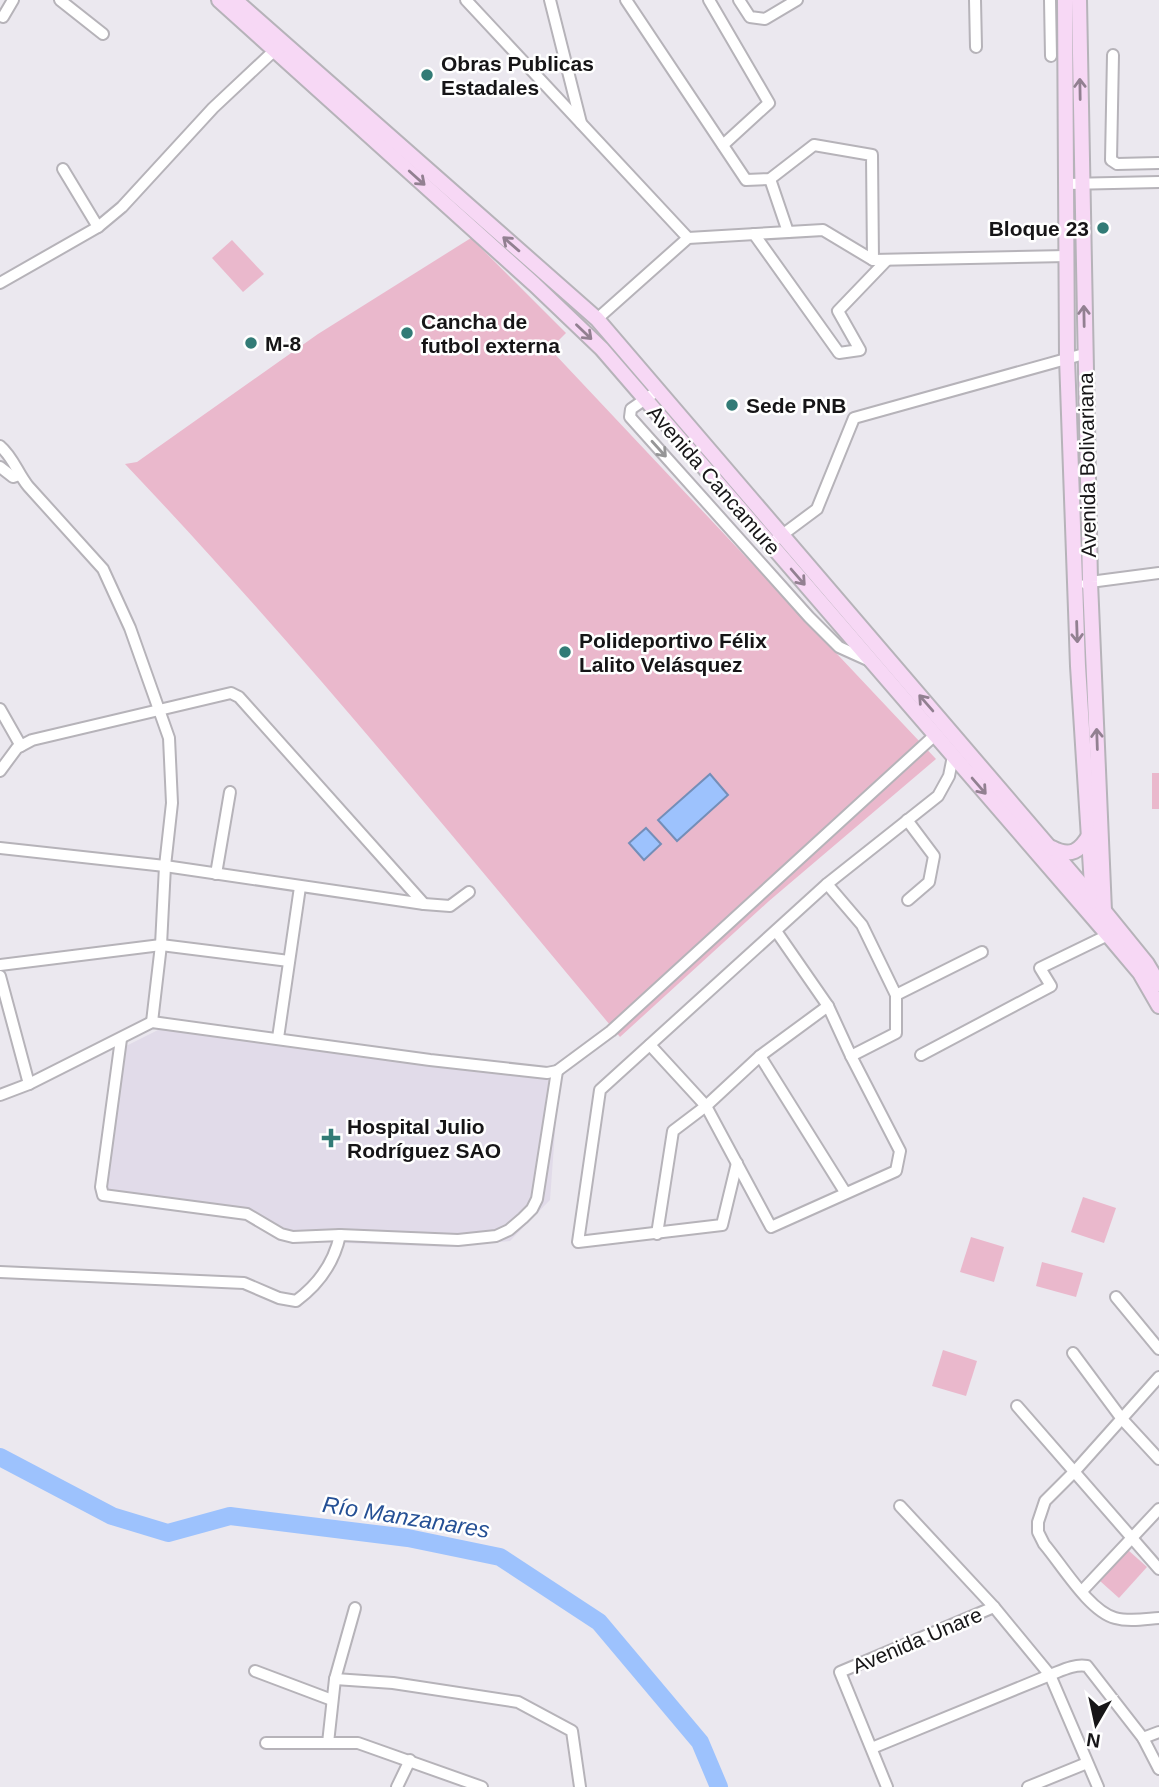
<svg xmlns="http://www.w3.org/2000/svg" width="1159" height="1787" font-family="Helvetica,sans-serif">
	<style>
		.built { fill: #e1dbe9 }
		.green { fill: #eab8cc }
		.water { fill: #9dc2fd; stroke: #748eb8; stroke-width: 2 }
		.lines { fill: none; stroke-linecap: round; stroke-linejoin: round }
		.river { stroke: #9dc2fd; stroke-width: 18 }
		.street-casing { stroke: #b6b3b9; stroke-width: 14 }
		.secondary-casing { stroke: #b6b3b9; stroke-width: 18 }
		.street { stroke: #fff; stroke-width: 10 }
		.secondary { stroke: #f7d8f5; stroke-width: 14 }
		.oneway { stroke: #928091 }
		.oneway2 { stroke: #969697 }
		.poi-dot { fill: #327b76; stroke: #fff; stroke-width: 2.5 }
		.labels { text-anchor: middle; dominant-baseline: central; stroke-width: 5; stroke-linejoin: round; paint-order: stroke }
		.poi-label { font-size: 21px; font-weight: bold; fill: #161517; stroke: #fff; text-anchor: start }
		.street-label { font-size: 21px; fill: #161517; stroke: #fff }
		.water-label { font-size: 23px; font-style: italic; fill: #255095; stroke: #fff }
	</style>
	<rect width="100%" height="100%" fill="#ebe8ef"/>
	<path class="built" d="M162 1028 559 1077 550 1200 510 1241 447 1247 294 1241 253 1219 101 1201 118 1050Z"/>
	<g class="green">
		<path d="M471 238 566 333 550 349 936 759 769 901 620 1037C458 843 299 647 125 464L137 462 318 334Z"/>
		<path d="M232 240 264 274 243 292 212 258Z"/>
		<rect x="1152" y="773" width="7" height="36"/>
		<path d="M1083 1197 1116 1208 1104 1243 1071 1232Z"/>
		<path d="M971 1237 1004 1247 994 1282 960 1272Z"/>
		<path d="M1042 1262 1083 1273 1076 1297 1036 1286Z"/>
		<path d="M943 1350 977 1361 966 1396 932 1386Z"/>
		<path d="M1128 1550 1147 1567 1119 1598 1100 1581Z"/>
	</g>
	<g class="water">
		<path d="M710 774 728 795 677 841 658 820Z"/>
		<path d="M646 828 661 844 644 860 629 843Z"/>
	</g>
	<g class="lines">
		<path class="river" d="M0 1457 112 1516 168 1533 230 1516 408 1538 500 1557 599 1622 700 1742 719 1787"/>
		<g class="street-casing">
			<g id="street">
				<path d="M60 0 103 34"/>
				<path d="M466 0 688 238"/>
				<path d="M550 0 581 123"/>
				<path d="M626 0 746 180 770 179 814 145 872 155 873 260"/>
				<path d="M709 0 769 103 723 145"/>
				<path d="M739 0 750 17 765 19 797 0"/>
				<path d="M975 0 976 47"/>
				<path d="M1050 0 1051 56"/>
				<path d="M3 17 13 0"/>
				<path d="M1113 55 1111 160 1117 164 1159 163"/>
				<path d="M63 169 98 227"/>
				<path d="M770 179 788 232"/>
				<path d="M1067 184 1159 182"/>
				<path d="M754 234 839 353 860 350 838 311 887 260"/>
				<path d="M0 283 98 227 122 207 213 108 278 47"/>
				<path d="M597 319 688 238 823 230 873 260 1067 256"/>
				<path d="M657 391 631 409 630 417 809 617 839 647 870 661"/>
				<path d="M0 446C13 457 17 472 28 486L103 569 130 628 169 738 172 803 165 866 161 945 152 1022"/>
				<path d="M0 467 13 477 19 475"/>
				<path d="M770 544 817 509 854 418 1084 354"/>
				<path d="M1086 584 1090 582 1159 573"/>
				<path d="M0 709 21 746"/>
				<path d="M0 771 17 748 32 740 231 693 239 697 424 904"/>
				<path d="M907 820 934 856 929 882 908 900"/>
				<path d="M0 848 165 866 424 904 450 906 469 892"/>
				<path d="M216 874 230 792"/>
				<path d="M827 884 862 925 896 995V1033L851 1056"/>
				<path d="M0 965 161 945 289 961"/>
				<path d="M0 976 29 1084"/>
				<path d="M896 995 982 952"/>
				<path d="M278 1038 300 887"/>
				<path d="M121 1039 101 1187 103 1195 247 1214 281 1234 293 1237 340 1235 458 1240 496 1236 509 1230 523 1218 532 1209 537 1199 557 1071"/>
				<path d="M650 1045 706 1106 771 1227 896 1171 900 1151 851 1056 828 1006 776 931"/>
				<path d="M921 1055 1051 986 1040 968 1108 935"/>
				<path d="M760 1056 845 1192"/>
				<path d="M0 1095 29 1084 152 1022 430 1060 547 1073 557 1071 611 1031 935 735"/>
				<path d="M737 1163 722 1225 578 1242 600 1090 827 884 938 796 949 776 953 756"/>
				<path d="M657 1234 673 1131 706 1106 760 1056 828 1006"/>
				<path d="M0 1272 244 1283 279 1298 296 1301C319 1284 334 1263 340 1235"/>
				<path d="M1116 1297 1159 1349"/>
				<path d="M1073 1353 1122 1419 1159 1459"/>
				<path d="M1159 1377 1075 1471 1045 1501 1038 1522V1532L1044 1544C1062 1565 1089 1611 1115 1618 1129 1622 1145 1619 1159 1618"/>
				<path d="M1017 1406 1159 1569"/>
				<path d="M900 1506 994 1607 1050 1675 1098 1787"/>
				<path d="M1082 1591 1159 1509"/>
				<path d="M255 1671 332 1700"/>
				<path d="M335 1679 393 1683 518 1702 572 1731 580 1787"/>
				<path d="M1143 1738 1159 1732"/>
				<path d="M266 1743H358L482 1787"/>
				<path d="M328 1743 335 1679 355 1608"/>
				<path d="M872 1748 1050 1675C1063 1670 1074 1664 1087 1666L1143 1738 1159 1769"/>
				<path d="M397 1787 410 1760"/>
				<path d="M887 1787 840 1672 994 1607"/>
				<path d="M1028 1787 1087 1763"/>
			</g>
		</g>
		<g class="secondary-casing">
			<g id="secondary">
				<path d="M219 0 534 284 602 349 1108 935 1140 973 1159 1006"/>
				<path d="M235 0 597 319 1104 911 1147 964 1159 984"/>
				<path d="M1065 0 1067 358 1078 666 1093 901"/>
				<path d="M1079 0 1090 582 1104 911"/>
				<path d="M1052 848C1071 858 1080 851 1090 834"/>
			</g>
		</g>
		<use href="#street" class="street"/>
		<use href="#secondary" class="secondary"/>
	</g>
	<defs><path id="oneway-shaft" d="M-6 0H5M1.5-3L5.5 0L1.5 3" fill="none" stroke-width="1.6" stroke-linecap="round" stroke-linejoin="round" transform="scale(1.75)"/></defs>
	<g class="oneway">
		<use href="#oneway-shaft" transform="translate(1080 89) rotate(-91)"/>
		<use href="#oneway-shaft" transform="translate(417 178) rotate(42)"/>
		<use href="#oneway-shaft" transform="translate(511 244) rotate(-139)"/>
		<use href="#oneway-shaft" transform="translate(1084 316) rotate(-91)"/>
		<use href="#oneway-shaft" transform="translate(584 332) rotate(44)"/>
		<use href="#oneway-shaft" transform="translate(798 577) rotate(49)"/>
		<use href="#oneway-shaft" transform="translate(1077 632) rotate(88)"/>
		<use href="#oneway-shaft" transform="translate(926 703) rotate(-131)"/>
		<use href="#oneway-shaft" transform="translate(1097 739) rotate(-92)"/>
		<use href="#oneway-shaft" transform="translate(979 786) rotate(49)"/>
	</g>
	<use class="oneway2" href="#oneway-shaft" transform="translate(659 449) rotate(48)"/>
	<g class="poi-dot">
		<circle cx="427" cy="75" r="7"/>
		<circle cx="1103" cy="228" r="7"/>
		<circle cx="407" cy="333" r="7"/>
		<circle cx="251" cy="343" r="7"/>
		<circle cx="732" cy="405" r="7"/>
		<circle cx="565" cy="652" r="7"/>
		<path d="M327.5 1127.5h7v7h7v7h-7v7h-7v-7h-7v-7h7z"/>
	</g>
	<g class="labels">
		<g class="poi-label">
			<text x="441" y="63">Obras Publicas<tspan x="441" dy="24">Estadales</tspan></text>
			<text x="1089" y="228" text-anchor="end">Bloque 23</text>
			<text x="421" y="321">Cancha de<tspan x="421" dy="24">futbol externa</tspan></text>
			<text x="265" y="343">M-8</text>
			<text x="746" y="405">Sede PNB</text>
			<text x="579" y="640">Polideportivo Félix<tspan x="579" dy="24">Lalito Velásquez</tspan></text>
			<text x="347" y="1126">Hospital Julio<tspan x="347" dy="24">Rodríguez SAO</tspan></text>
		</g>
		<g class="street-label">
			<text transform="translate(1087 465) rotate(-91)">Avenida Bolivariana</text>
			<text transform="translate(714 480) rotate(49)">Avenida Cancamure</text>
			<text transform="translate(917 1640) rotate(-23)">Avenida Unare</text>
		</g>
		<g class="water-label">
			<text transform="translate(406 1517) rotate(9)">Río Manzanares</text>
		</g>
	</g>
	<g transform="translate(1096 1724) rotate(189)" stroke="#ffffff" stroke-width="5" paint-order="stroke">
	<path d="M0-5L12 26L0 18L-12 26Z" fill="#161517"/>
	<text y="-10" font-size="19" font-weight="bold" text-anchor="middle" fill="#161517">N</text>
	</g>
</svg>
